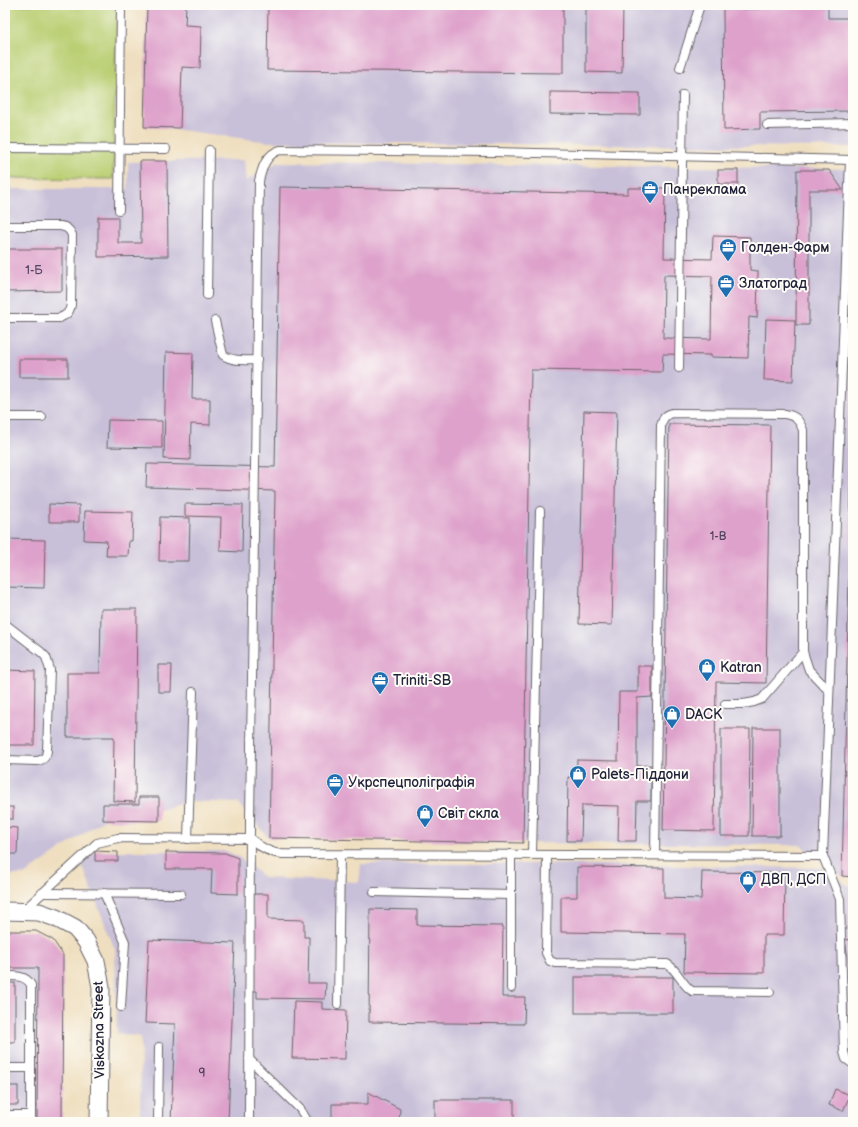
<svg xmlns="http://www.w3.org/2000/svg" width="858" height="1127" font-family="'Balsamiq Sans',sans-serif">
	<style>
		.industrial { fill: #c8bfd8 }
		.green { fill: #bacf73; stroke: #6e7857 }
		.building { fill: #dea1cb; fill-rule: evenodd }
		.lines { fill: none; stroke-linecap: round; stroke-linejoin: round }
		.lane-casing { stroke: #6a646a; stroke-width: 10 }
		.street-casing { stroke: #6a646a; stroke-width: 19 }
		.lane { stroke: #fff; stroke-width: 8 }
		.street { stroke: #fff; stroke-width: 17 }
		.labels { text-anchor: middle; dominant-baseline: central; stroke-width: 4; stroke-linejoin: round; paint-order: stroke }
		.number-label { font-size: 12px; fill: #51425f }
		.poi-label { font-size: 14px; fill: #22223b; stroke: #fdfcf7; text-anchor: start }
		.street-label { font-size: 14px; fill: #22223b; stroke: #fdfcf7 }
	</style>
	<rect width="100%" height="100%" fill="#fdfcf7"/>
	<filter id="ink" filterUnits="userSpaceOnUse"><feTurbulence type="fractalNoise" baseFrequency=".025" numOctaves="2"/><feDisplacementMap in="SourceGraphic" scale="8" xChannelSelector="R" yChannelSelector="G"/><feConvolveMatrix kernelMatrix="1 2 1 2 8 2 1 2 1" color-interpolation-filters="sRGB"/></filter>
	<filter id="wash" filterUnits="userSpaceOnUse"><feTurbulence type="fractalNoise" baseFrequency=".012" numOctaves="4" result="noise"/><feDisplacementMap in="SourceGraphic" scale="16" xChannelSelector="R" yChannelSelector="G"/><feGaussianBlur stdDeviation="0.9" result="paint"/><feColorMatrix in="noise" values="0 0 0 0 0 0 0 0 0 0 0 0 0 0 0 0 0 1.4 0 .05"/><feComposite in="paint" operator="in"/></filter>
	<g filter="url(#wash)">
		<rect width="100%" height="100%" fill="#efdfc0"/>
		<g class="industrial">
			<path d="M147 5H853V147L269 142 165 128 144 127Z"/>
			<path d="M244 160 246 181 278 162 853 169V877L842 876 800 845 523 843 269 838 238 803 189 801 159 810V821L103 820 24 875H5V189H128V162Z"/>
			<path d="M95 851H226L239 857 265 878 359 882 361 864H535L823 868 847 885 853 886V1122H140L141 1037 117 1033 115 950 82 865Z"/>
			<path d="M5 931H36L53 940 63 955 62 1122H5Z"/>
		</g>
		<path class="green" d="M5 5H117L113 179 5 178Z"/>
		<g id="blocks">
			<g class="building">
				<path d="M147 5H186L185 25 201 26 200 68 182 67 180 128 144 127Z"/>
				<path d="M268 5H563V73L267 70Z"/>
				<path d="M586 5H623L622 73 586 72Z"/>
				<path d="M759 5H828V18H853V111L760 112V129L724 130 723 9H759Z"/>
				<path d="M550 92 640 93V115L550 114Z"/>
				<path d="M140 161H167L168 256 98 257V217H118V243H141Z"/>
				<rect x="718" y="170" width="20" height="14"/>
				<path d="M797 170H829L843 190H809V325H796Z"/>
				<path d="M280 187 628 194V188H665L664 258 712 259 713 236 750 237V270L758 271 757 318 749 317 748 358 711 357V355L663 354 662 372 531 370 523 843 269 838 275 491 146 487 147 464 275 467ZM664 275 712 276 711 339 663 338Z"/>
				<path d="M5 249H62V291L5 292Z"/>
				<path d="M766 319 795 320 793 381 764 380Z"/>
				<path d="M166 352 193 353 192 399H210V425L191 424 190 460 164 459Z"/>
				<rect x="19" y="359" width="49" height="18"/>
				<path d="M584 411 617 412 612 625 579 624Z"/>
				<path d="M108 420 162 421V448L107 447Z"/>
				<path d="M669 424 770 425 766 683 716 682 714 831 663 830Z"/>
				<path d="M852 447H853V877L842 876Z"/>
				<path d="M49 504 79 505V522H49Z"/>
				<path d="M185 504 243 505 242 552 220 551 221 517 185 516Z"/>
				<path d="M85 511 133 512 132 541H129L128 556H106L107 541 84 540Z"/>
				<path d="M160 517 190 518 189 561H159Z"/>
				<path d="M5 539 45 540 44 588 5 587Z"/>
				<path d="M101 609H137L135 802 113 801 114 737H67V673H100Z"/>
				<path d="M158 665H172L171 692H158Z"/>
				<path d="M638 666H652V697L637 698V766L651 765V801H637L636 841H618L619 806 582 805 581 841H567L568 777H576L577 760 618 761 619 692H638Z"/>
				<path d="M5 670 35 671 34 745H5Z"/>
				<path d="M753 728H780V836H752Z"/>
				<path d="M721 729H750L749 836H721Z"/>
				<path d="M139 797H159V821L103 820V804H139Z"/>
				<rect x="5" y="807" width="8" height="12"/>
				<path d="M5 827 18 828 17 854H5Z"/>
				<path d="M95 851 118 852V861H95Z"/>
				<path d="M166 852 225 853 238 858V894L211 893 212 869H166Z"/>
				<path d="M577 867 664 868V898L701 899 702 872 785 873 784 935H764V973L684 972 685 934 561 932V897H577Z"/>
				<path d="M253 894H268V919L304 920V937H309L308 983H326L325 999 257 998V991H251Z"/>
				<path d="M370 909 417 910V925L503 926 502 997H525L524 1024 369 1022Z"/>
				<path d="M5 931H36L53 940 63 955 62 1122H37L38 968H7V953H5Z"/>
				<path d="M853 939V981H852L845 940Z"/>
				<path d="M149 940 235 943 228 1122H171L175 1024 145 1023Z"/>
				<rect x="575" y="977" width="98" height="36"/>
				<rect x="5" y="983" width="10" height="59"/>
				<path d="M294 1001 322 1002V1009L346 1010 345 1059 292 1058Z"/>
				<rect x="5" y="1086" width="13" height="19"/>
				<path d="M835 1089 850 1095 843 1111 829 1105Z"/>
				<path d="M368 1092 400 1109 399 1122H332V1104H368Z"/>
				<rect x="435" y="1100" width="79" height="22"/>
			</g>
		</g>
	</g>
	<g filter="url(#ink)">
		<use href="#blocks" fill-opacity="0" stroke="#6a646a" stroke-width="1"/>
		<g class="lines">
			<g class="lane-casing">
				<g id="lane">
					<path d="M680 68 700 5"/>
					<path d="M767 125 853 123"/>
					<path d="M5 148 166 149"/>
					<path d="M850 160 823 856 840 899 844 1052 846 1059 853 1064"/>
					<path d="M119 210 121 5"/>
					<path d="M5 226H60C67 227 69 229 72 235L71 305C69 313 67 315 59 318H5"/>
					<path d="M207 295 209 150"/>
					<path d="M215 321 223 355C233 362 246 360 257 360"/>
					<path d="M679 368 683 95"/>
					<path d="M5 417H42"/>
					<path d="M5 624 41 652 46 657 50 670 47 751C46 758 43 760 37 761L5 760"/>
					<path d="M725 704C738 704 750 705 762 699L803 652"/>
					<path d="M188 839 193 692"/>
					<path d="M532 854 540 511"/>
					<path d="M547 855 546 953 550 961 555 963 667 964C678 970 681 984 692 991L770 992"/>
					<path d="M655 855 661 425C663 418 665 415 672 413L785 414C796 416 799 420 803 430V652L809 670 829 691"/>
					<path d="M374 892 511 895"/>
					<path d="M42 893 181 894"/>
					<path d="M104 893 125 942 121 1007"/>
					<path d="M24 910 97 843 118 838 251 839C260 847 269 853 282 854L823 856"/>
					<path d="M5 976C15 976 26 975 31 985V1068H5"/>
					<path d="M511 988V854"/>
					<path d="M338 1004 340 855"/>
					<path d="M249 1059 300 1109 308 1122"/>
					<path d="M5 1115H31"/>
					<path d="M31 1122V1068"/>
					<path d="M158 1122 159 1047"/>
					<path d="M249 1122 250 819 259 181C262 168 266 154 280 150L494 152 853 160"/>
				</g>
			</g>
			<g class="street-casing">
				<path id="street" d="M5 911 39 912 56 918 75 928 86 941 96 961 101 987 99 1122"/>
			</g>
			<use href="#lane" class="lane"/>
			<use href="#street" class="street"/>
		</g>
	</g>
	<defs>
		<g id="office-pin" transform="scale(0.9)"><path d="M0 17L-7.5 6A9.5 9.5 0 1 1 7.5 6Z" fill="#1f6fb2" stroke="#fdfcf7"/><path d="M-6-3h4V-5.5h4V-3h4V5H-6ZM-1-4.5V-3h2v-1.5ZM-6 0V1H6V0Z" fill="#fff"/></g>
		<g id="shop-pin" transform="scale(0.9)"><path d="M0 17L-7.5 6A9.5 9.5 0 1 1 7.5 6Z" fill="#1f6fb2" stroke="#fdfcf7"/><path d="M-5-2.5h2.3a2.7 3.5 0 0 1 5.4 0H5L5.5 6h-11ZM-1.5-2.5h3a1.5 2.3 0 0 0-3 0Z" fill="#fff"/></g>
	</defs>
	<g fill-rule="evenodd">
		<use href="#office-pin" x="650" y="189"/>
		<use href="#office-pin" x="728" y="247"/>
		<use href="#office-pin" x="726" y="283"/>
		<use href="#shop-pin" x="707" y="667"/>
		<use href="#office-pin" x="380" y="680"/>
		<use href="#shop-pin" x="672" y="714"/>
		<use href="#shop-pin" x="578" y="774"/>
		<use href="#office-pin" x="335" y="782"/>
		<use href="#shop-pin" x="425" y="813"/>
		<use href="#shop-pin" x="748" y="879"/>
	</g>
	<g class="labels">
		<g class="number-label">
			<text x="34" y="270">1-Б</text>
			<text x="718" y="536">1-В</text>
			<text x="202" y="1073">9</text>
		</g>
		<g class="poi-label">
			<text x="663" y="189">Панреклама</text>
			<text x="741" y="247">Голден-Фарм</text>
			<text x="739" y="283">Златоград</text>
			<text x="720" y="667">Katran</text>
			<text x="393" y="680">Triniti-SB</text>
			<text x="685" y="714">DACK</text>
			<text x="591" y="774">Palets-Піддони</text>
			<text x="348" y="782">Укрспецполіграфія</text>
			<text x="438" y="813">Світ скла</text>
			<text x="761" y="879">ДВП, ДСП</text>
		</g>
		<g class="street-label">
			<text transform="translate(99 1030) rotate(-91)">Viskozna Street</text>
		</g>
	</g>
	<rect width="858" height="1127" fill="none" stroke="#fdfcf7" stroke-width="20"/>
</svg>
